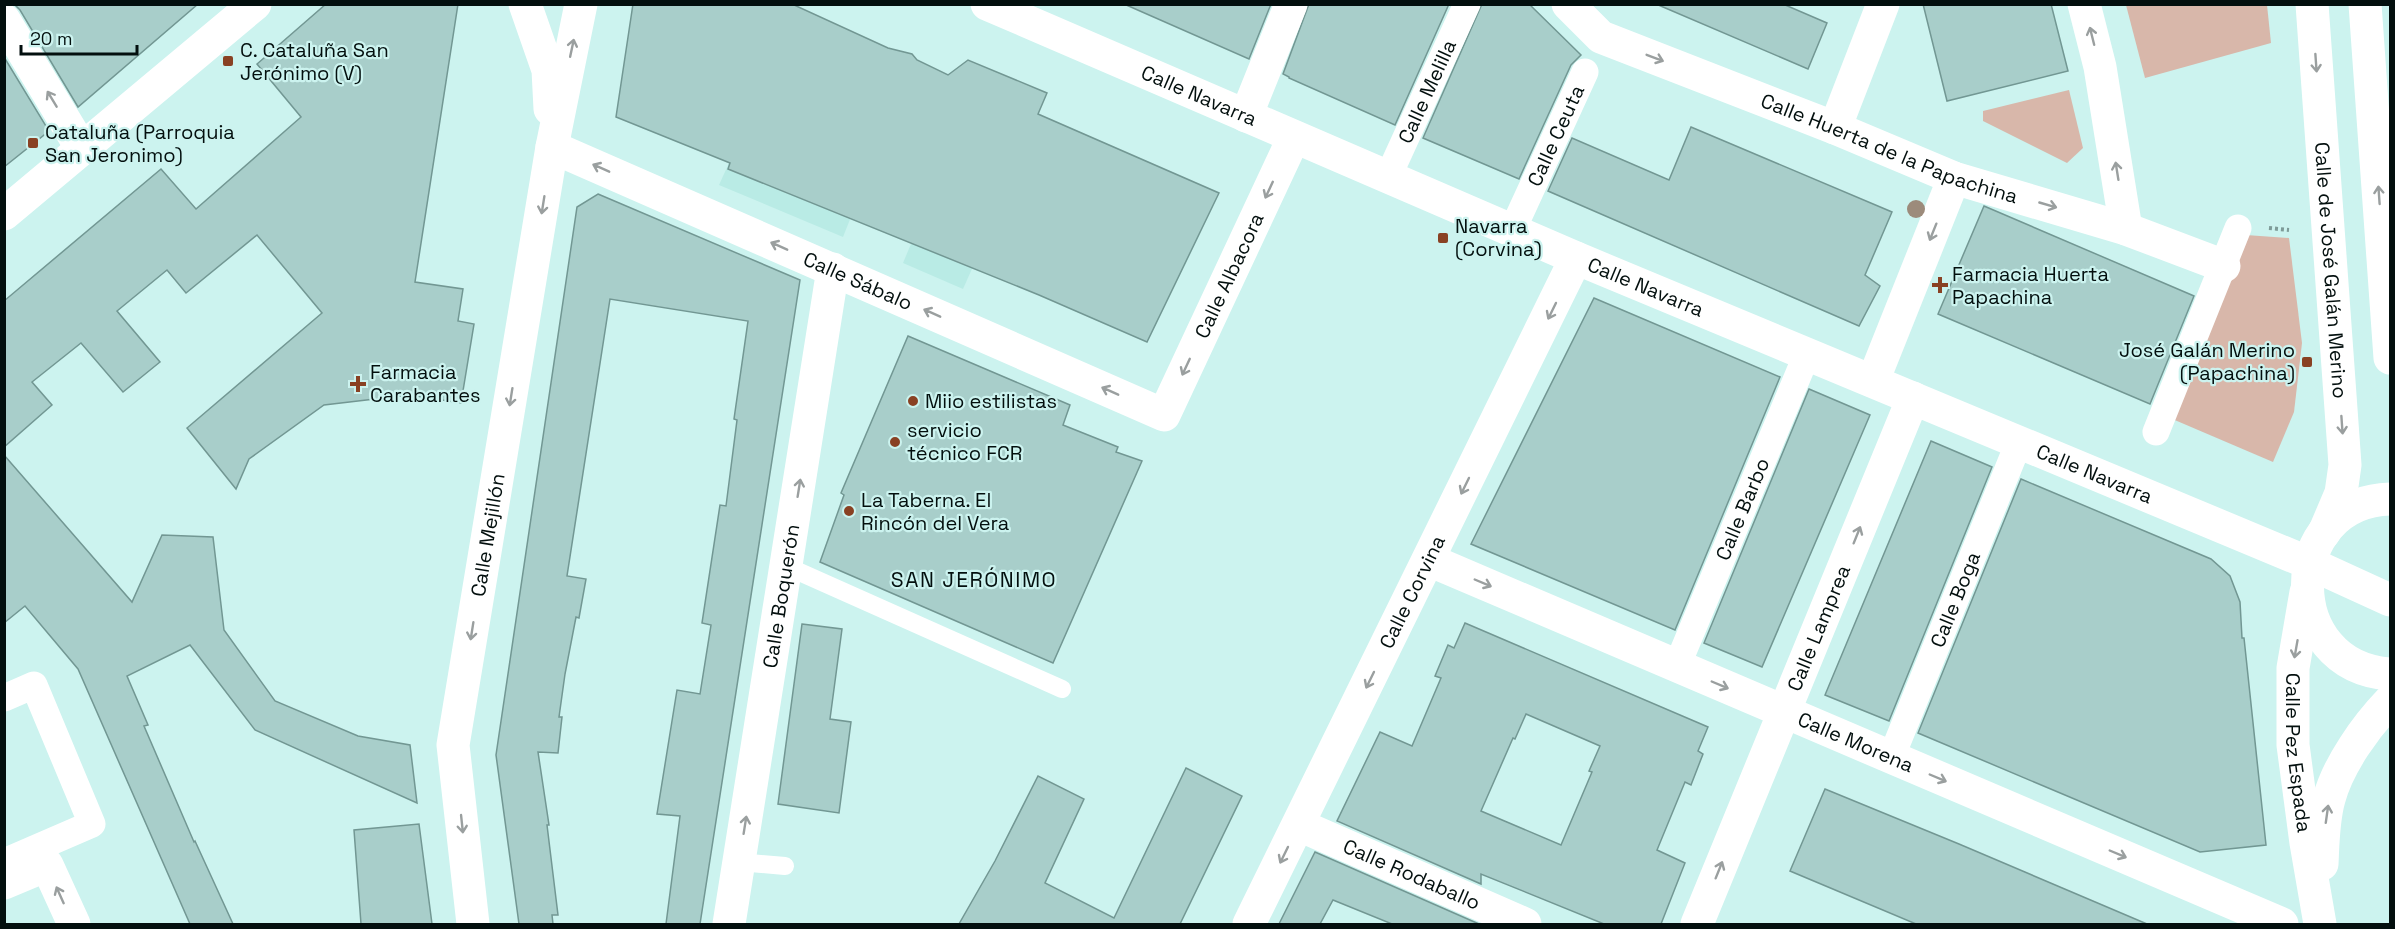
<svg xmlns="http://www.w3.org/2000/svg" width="2395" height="929" font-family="'Space Grotesk',sans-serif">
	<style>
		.built { fill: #b9ebe5 }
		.green { fill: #d8b7aa }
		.building { fill: #a8ceca; stroke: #729793; stroke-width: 1.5; fill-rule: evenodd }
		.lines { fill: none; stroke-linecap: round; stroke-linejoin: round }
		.path { stroke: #7e9b98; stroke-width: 4; stroke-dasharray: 3 3; stroke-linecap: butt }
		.service { stroke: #fff; stroke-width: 18 }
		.pedestrian { stroke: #fff; stroke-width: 27 }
		.minor { stroke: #fff; stroke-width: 33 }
		.tertiary { stroke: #fff; stroke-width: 33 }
		.secondary { stroke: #fff; stroke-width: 33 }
		.tree { fill: #9c8b7b }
		.oneway { stroke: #9a9f9f }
		.poi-dot { fill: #894123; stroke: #ccf3ef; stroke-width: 2 }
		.labels { text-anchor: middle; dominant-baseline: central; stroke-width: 4.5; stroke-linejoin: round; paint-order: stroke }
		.poi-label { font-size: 20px; fill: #030f0e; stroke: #ccf3ef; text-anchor: start }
		.street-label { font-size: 20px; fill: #030f0e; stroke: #ccf3ef }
		.neighbourhood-label { font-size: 21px; letter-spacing: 1.5px; fill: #030f0e; stroke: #ccf3ef }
	</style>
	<rect width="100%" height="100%" fill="#ccf3ef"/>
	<g class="built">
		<path d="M739 141 870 169 843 237 719 185Z"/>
		<path d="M934 189 1007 190 963 289 903 263Z"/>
	</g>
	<g class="green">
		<path d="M2126 5H2267L2271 43 2145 78Z"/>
		<path d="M2069 90 2083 148 2067 163 1983 121V111Z"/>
		<path d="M2246 235 2289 238 2302 343 2294 412 2273 462 2170 418Z"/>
	</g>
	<g class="building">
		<path d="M14 4H198L78 107 20 10Z"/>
		<path d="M326 4H458L415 282 463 289 458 321 474 324 461 403 409 395 324 405 249 459 236 489 187 428 322 313 257 235 186 293 167 270 117 311 160 362 123 392 81 343 32 382 52 405 4 447V301L161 169 196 209 301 117 257 64Z"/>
		<path d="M633 4H792L888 48 912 54 917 60 948 75 968 60 1047 93 1038 114 1219 193 1147 342 1039 295 728 169 730 163 616 117Z"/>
		<path d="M1124 4H1271L1249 59Z"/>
		<path d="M1309 4H1449L1395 125 1289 78V77L1283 74Z"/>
		<path d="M1482 4H1529L1581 55 1571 65 1519 179 1423 138Z"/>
		<path d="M1656 4H1783L1827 23 1808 69Z"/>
		<path d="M1923 4H2051L2068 71 1947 101Z"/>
		<path d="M4 57 49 131 4 167Z"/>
		<path d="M1691 127 1892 212 1865 275 1880 286 1859 326 1548 191 1572 138 1669 180Z"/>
		<path d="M598 194 800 280 700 924H666L680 816 657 814 677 690 700 694 711 625 702 623 720 505 726 506 737 420 734 419 748 321 610 299 567 576 586 579 579 618 576 617 565 674 559 717H562L558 753 538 752 549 825H547L558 915H552L553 924H519L496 755 577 207Z"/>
		<path d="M1984 206 2194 296 2150 404 1938 314Z"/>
		<path d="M1594 298 1780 377 1675 630 1471 544Z"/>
		<path d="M908 336 1070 405 1063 425 1118 447 1116 452 1142 461 1053 663 820 562 844 495 841 493Z"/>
		<path d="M1809 389 1870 415 1762 667 1704 643Z"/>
		<path d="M1931 441 1992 467 1889 721 1825 695Z"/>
		<path d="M4 455 132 602 162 535 213 537 224 630 275 701 358 736 410 745 417 803 255 730 190 645 127 676 148 725 144 726 194 842 195 841 233 924H190L78 669 25 606 4 623Z"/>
		<path d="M2021 479 2211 559 2230 576 2240 602 2242 638H2244L2266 845 2200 852 1918 733Z"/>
		<path d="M1465 623 1708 727 1698 751 1703 754 1691 785 1685 782 1657 850 1685 863 1661 924H1604L1481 874V884L1337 821 1380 732 1412 746 1441 678 1435 676 1448 645 1454 648ZM1526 714 1600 746 1589 771 1592 772 1561 845 1481 811 1513 738 1515 739Z"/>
		<path d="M802 624 842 629 830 719 851 722 839 813 778 804Z"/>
		<path d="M1186 768 1242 796 1180 924H959L995 861 1038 776 1084 799 1045 883 1114 918Z"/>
		<path d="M1825 789 1959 844 2147 924H1916L1790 871Z"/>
		<path d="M419 824 432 924H361L354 830Z"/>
		<path d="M1315 852 1479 924H1392L1333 900 1320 924H1279Z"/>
	</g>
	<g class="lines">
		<path class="path" d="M2269 228 2289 230"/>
		<g class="service">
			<path d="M786 566 1062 689"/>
			<path d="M739 862 785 866"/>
		</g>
		<g class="pedestrian">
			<path id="s1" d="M1388 177 1467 4"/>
			<path id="s2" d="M1512 231 1585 72"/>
			<path d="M2156 432 2238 228"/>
			<path id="s3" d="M1677 666 1807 354"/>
			<path d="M4 698 34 685 92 824 4 862"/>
			<path id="s4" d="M1891 758 2019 442"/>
		</g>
		<g class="minor">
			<path d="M525 4 548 70 550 109"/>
			<path id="s5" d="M1568 4 1601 37 1835 128 1954 178 2126 229 2224 266"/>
			<path d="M2084 4 2100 67 2126 229"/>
			<path d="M4 20 82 149"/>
			<path d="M1246 116 1291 4"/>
			<path d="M1835 128 1883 4"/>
			<path id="s6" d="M552 147 1164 415 1294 137"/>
			<path d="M4 214 255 4"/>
			<path d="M1873 381 1954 178"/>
			<path id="s7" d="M1429 560 2282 924"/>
			<path id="s8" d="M2306 592 2293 668V745L2306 843 2320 924"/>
			<path id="s9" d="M1299 825 1525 924"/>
			<path d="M2322 864C2323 843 2323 820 2329 799 2338 765 2366 726 2390 701"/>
			<path d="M4 883 47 865 74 924"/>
			<path id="s10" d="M473 924 453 745 552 147 581 4"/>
			<path id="s11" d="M729 924 833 269"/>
			<path id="s12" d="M1249 924 1576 258"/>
			<path id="s13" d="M1697 924 1913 398"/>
		</g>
		<path class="tertiary" id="s14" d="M987 4 1576 258 2309 563 2390 600"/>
		<g class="secondary">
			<path id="s15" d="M2312 4 2345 465 2341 493 2324 533"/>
			<path d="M2365 4 2390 358"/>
			<path d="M2390 499C2281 502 2279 667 2390 674"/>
		</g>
	</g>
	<circle class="tree" cx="1916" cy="209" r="9"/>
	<defs><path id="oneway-shaft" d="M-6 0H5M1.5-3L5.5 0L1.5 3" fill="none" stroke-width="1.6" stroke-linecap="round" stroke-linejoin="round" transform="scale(1.5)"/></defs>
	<g class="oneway">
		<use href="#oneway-shaft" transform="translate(2092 36) rotate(-104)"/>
		<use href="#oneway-shaft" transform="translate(572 48) rotate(-78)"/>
		<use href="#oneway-shaft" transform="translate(1655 58) rotate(21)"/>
		<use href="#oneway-shaft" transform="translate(2316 63) rotate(86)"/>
		<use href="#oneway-shaft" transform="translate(52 99) rotate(-121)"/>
		<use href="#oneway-shaft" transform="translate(601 168) rotate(-156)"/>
		<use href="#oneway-shaft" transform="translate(2117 171) rotate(-99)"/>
		<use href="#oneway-shaft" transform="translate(1269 190) rotate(115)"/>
		<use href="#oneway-shaft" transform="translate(2379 195) rotate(-94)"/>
		<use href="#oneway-shaft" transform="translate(543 205) rotate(99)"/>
		<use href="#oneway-shaft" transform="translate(2048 205) rotate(16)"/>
		<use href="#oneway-shaft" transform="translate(1933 232) rotate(112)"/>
		<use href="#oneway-shaft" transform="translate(779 246) rotate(-156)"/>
		<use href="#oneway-shaft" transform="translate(1552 311) rotate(116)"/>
		<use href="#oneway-shaft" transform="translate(932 313) rotate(-156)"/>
		<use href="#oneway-shaft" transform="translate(1186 367) rotate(115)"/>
		<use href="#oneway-shaft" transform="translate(1110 391) rotate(-156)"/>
		<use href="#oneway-shaft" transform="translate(511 397) rotate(99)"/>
		<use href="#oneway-shaft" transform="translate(2342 425) rotate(86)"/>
		<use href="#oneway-shaft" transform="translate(1465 486) rotate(116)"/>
		<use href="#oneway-shaft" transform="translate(799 488) rotate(-81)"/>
		<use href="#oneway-shaft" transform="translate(1857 535) rotate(-68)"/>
		<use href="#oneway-shaft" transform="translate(1483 583) rotate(23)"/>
		<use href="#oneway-shaft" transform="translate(472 631) rotate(99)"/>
		<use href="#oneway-shaft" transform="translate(2296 649) rotate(100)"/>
		<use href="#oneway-shaft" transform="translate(1370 680) rotate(116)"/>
		<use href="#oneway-shaft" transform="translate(1720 685) rotate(23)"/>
		<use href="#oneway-shaft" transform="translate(1938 778) rotate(23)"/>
		<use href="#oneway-shaft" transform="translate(2327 814) rotate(-82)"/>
		<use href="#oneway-shaft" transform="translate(462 824) rotate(84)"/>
		<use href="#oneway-shaft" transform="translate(745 825) rotate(-81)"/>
		<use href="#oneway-shaft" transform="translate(2118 854) rotate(23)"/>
		<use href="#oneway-shaft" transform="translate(1284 855) rotate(116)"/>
		<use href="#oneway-shaft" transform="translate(1719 870) rotate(-68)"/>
		<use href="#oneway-shaft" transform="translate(60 895) rotate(-114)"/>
	</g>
	<g class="poi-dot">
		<rect x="222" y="55" width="12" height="12" rx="3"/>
		<rect x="27" y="137" width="12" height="12" rx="3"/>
		<rect x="1437" y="232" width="12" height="12" rx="3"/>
		<path d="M1937 276h6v6h6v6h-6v6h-6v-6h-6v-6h6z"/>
		<rect x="2301" y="356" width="12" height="12" rx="3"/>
		<path d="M355 375h6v6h6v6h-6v6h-6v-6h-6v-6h6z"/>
		<circle cx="913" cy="401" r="6"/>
		<circle cx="895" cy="442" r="6"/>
		<circle cx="849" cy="511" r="6"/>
	</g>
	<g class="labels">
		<g class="poi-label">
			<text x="240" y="50">C. Cataluña San<tspan x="240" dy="23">Jerónimo (V)</tspan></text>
			<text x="45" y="132">Cataluña (Parroquia<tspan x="45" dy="23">San Jeronimo)</tspan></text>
			<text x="1455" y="226">Navarra<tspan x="1455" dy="23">(Corvina)</tspan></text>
			<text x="1952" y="274">Farmacia Huerta<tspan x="1952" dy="23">Papachina</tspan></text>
			<text x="2295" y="350" text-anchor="end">José Galán Merino<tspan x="2295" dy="23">(Papachina)</tspan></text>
			<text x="370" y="372">Farmacia<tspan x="370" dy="23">Carabantes</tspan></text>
			<text x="925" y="401">Miio estilistas</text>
			<text x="907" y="430">servicio<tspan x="907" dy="23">técnico FCR</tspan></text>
			<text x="861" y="500">La Taberna. El<tspan x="861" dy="23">Rincón del Vera</tspan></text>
		</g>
		<g class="street-label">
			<text stroke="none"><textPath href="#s1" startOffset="94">Calle Melilla</textPath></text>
			<text stroke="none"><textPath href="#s14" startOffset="231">Calle Navarra</textPath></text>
			<text stroke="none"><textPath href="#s2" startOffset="105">Calle Ceuta</textPath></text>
			<text stroke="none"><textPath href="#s5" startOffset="356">Calle Huerta de la Papachina</textPath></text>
			<text stroke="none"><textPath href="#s15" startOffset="267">Calle de José Galán Merino</textPath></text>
			<text stroke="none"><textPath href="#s6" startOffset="822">Calle Albacora</textPath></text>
			<text stroke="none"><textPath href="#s6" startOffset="334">Calle Sábalo</textPath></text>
			<text stroke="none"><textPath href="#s14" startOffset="717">Calle Navarra</textPath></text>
			<text stroke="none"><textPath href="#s14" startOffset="1203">Calle Navarra</textPath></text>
			<text stroke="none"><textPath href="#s3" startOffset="170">Calle Barbo</textPath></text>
			<text stroke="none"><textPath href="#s10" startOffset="393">Calle Mejillón</textPath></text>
			<text stroke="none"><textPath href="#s12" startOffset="370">Calle Corvina</textPath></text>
			<text stroke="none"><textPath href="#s11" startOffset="332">Calle Boquerón</textPath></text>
			<text stroke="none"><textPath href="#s4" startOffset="171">Calle Boga</textPath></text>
			<text stroke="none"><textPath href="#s13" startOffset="320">Calle Lamprea</textPath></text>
			<text stroke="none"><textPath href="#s7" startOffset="464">Calle Morena</textPath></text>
			<text stroke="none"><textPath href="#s8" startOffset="162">Calle Pez Espada</textPath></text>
			<text stroke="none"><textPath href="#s9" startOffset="123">Calle Rodaballo</textPath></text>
		</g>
		<g class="neighbourhood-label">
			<text x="974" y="579">SAN JERÓNIMO</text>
		</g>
	</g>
	<rect width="2395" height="929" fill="none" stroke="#030f0e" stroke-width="12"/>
	<path d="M21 45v9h116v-9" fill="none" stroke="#030f0e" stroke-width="3"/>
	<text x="30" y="45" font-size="18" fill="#030f0e" stroke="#ccf3ef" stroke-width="4.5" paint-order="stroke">20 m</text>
</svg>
